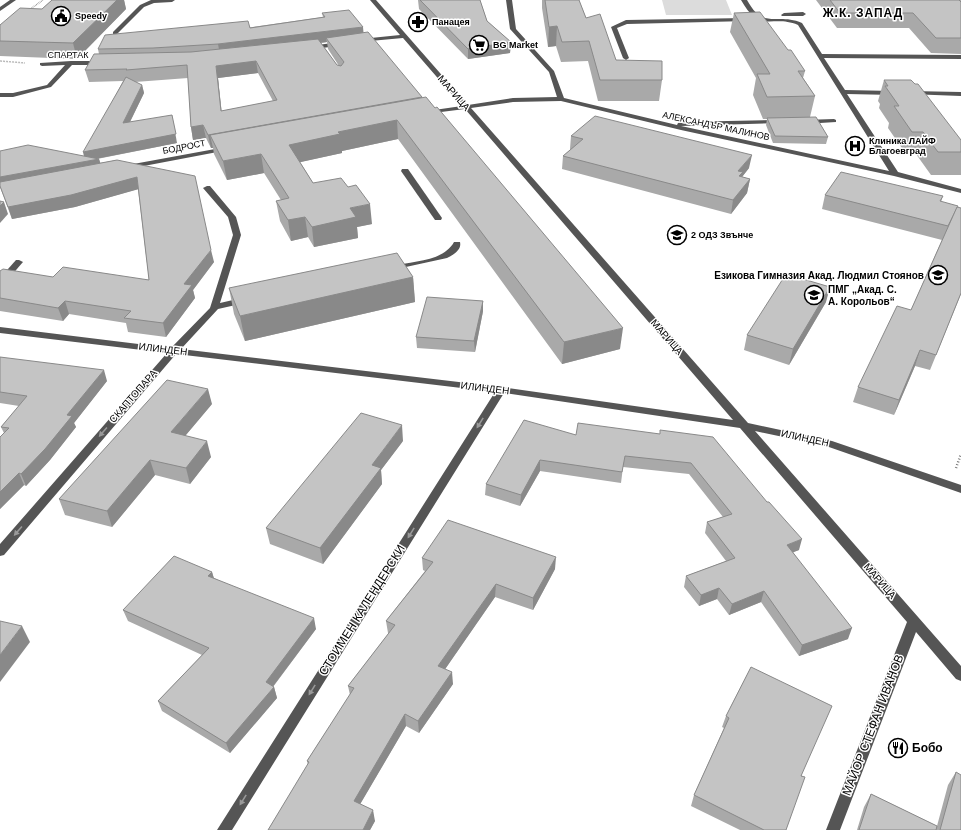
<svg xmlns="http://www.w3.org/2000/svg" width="961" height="830" font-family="Helvetica,sans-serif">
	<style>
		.green { fill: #dcdcdc }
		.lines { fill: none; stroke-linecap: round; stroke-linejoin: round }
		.path-far1 { stroke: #777; stroke-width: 1.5; stroke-dasharray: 0.5 1; stroke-linecap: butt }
		.path { stroke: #777; stroke-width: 2.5; stroke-dasharray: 1 2; stroke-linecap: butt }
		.minor { fill: #555; fill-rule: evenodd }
		.wall { fill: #a9a9a9; fill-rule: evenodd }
		.shaded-wall { fill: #898989 }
		.building { fill: #c4c4c4; stroke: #898989; fill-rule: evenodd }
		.oneway { fill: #999 }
		.labels { text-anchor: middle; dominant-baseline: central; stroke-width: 3; stroke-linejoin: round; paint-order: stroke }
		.far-poi-label { font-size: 9px; font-weight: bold; fill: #000; stroke: #fff; text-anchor: start }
		.far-street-label { font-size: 9px; fill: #000; stroke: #fff }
		.street-label { font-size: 10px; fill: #000; stroke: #fff }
		.poi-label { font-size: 10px; font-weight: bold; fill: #000; stroke: #fff; text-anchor: end }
		.far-district-label { font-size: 12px; font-weight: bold; letter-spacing: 1px; fill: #000; stroke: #fff }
		.near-street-label { font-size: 12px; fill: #000; stroke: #fff }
		.near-poi-label { font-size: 12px; font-weight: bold; fill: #000; stroke: #fff; text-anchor: start }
	</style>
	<rect width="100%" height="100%" fill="#fff"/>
	<path class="green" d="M662 0H726L732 15H666Z"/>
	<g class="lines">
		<g class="path-far1">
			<path d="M29 10 43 0"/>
			<path d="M0 61 25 63"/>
		</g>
		<path class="path" d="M956 468 961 454"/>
		<g class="minor">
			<path d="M10 0H16L0 11V7Z"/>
			<path d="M151 0H175L172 2 154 3 144 7 117 34H113V32L140 5Z"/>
			<path d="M370 0H376L468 105 513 98 557 97 549 72 510 29 506 0H512L516 29 554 71 564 98 677 125 678 123 680 122 778 120 781 122 780 123 681 126 889 171 798 25C771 14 761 35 741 0H747C764 31 776 12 802 23L822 54 961 55V59L824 58 845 90 894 91 897 93 894 95 847 94 898 172 961 189V193L894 176 681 130 561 101 513 102 471 108 748 423 832 441 961 485V493L826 446 755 431 961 666V681L956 679 916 632 840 830H826L907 622 740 428 504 393 232 830H217L495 392 176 354 4 555 0 556V544L167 353 0 333V327L171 348 210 308 233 235 228 217 203 188 207 186H210L236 217 241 235 220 303 246 297 250 300 249 302 218 309 181 349 501 387 733 420 465 109 425 114V112L427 111 462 106 403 38 359 42V40L361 39 400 35Z"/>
			<path d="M784 13 803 12 806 14 803 16H782L781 15Z"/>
			<path d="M746 18 748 19V21L627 24 617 28 629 58 626 60 623 58 611 27 626 20Z"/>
			<path d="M341 42 343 43V45L309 50 306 48 309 46Z"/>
			<path d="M71 61H102L105 63 102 65H72L51 87 13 97H0V93H13L47 85 65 65 42 66 40 65V63Z"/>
			<path d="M910 91 961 92V96L908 94V92Z"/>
			<path d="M834 119 836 120V122L804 124 801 122 804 120Z"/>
			<path d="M226 147 228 148V150L128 169 124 167 128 165Z"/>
			<path d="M402 169H408L442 218 441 220H435L401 171Z"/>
			<path d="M454 242H460C462 250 453 255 447 258L392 270 388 268 392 266C412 261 443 262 454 242Z"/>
			<path d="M16 260H19L23 262 3 285 0 286V278Z"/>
		</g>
	</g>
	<g class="wall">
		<path d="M52 0H124L126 9 77 59 0 56V25L42 9Z"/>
		<path d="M418 0H480L487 21 511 42 510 53 468 59 419 9Z"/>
		<path d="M542 0H579L586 18 616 60 662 80 659 101H598L588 61 561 62 556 46 548 47 542 8Z"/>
		<path d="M816 0H961V54L931 53 909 28H837Z"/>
		<path d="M322 13 363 27V33L422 97V98L620 349 562 364 398 139 342 151V153L300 162 313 183 372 224 357 227 358 238 314 247 308 237 291 241 280 221 276 201 281 200 264 173 227 180 214 154 213 148H211L206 138 193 140 191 127 188 78 135 82 142 85 144 93 130 122 177 143 97 159H99L100 163 117 160 214 262 193 290 195 298 166 337 128 332 126 323 69 314 63 321 0 311V271L53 277 149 280 138 189 75 207 12 219 0 187V151L84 156 123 81 89 82 85 70 99 54 98 49 323 17ZM327 42 328 49 339 66 337 65 321 43ZM258 73 273 101 221 111 218 78Z"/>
		<path d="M734 13 788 50 805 71 803 78 815 96 810 117 828 137 826 144 773 143 766 125 767 119H763L753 95 756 78 730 32Z"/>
		<path d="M884 80 961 140V175H931L916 154H906L888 128 889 123 879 108 880 104 878 101Z"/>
		<path d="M571 136 749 168 742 177 750 179 747 193 731 214 562 169 563 156 571 149H570Z"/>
		<path d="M825 195 943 196 941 202 957 207 961 294 930 370 915 366 894 415 853 402 858 387 911 310 942 240 822 209Z"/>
		<path d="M413 277 415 302 245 341 234 314 229 288Z"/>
		<path d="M483 301V311L475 352 417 348 416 337Z"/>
		<path d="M826 302 789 365 744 350 747 335Z"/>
		<path d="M0 357 107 381 74 423 76 427 50 460 26 486 24 485 0 509 4 433 1 427 19 406 0 403Z"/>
		<path d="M212 404 185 436 211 457 190 484 155 475 112 527 65 515 59 499Z"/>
		<path d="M659 434 799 550 793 552 848 639 799 656 761 602 729 615 717 599 699 606 684 587 686 576 726 561 705 533 707 522 723 517 689 474 623 467 621 483 540 471 520 506 485 495 486 484 576 435Z"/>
		<path d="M403 441 381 470 382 484 323 564 270 544 266 528Z"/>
		<path d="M422 558 555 569 533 610 495 597 445 669 453 684 419 733 406 726 360 804 375 821 370 830H268L308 765 307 761 350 695 348 686 389 633H388L386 621 425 571 423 570Z"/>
		<path d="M212 572 214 578 316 629 273 687H274L277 698 230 753 162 711 158 701 202 655 128 621 123 610Z"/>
		<path d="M751 667 802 776 786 830H740L691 806 694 795 724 728 722 727 726 716Z"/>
		<path d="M956 772 961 830H857L864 807 871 794 937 826 948 785Z"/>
	</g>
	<g class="shaded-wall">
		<path d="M117 0H124L126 9 77 59 73 43Z"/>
		<path d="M557 26 556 46 548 47 549 27Z"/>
		<path d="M363 27 364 38H326L327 42 220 55 218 44Z"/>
		<path d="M511 42 510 53 468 59V49Z"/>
		<path d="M256 61 258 73 218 78 223 124 221 111 216 66Z"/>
		<path d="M142 85 144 93 125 132 123 123Z"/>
		<path d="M422 97V110L210 135 213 148H211L208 135Z"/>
		<path d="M172 115 177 143 85 161 83 152Z"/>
		<path d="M397 120 398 139 342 151V153L292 164 289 145 338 132Z"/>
		<path d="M203 125 206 138 193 140 191 127Z"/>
		<path d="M261 154 264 173 227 180 223 161Z"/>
		<path d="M752 155 749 168 742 177 740 186 738 171Z"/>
		<path d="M99 159 102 168 0 186V177Z"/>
		<path d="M137 177 139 189 75 207 12 219 8 207Z"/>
		<path d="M750 179 747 193 731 214 733 200Z"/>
		<path d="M4 202 8 214 0 223V206Z"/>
		<path d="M370 204 372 224 357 227 358 238 314 247 312 227 350 208Z"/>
		<path d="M305 217 308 237 291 241 288 220Z"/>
		<path d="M211 250 214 262 193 290 195 298 166 337 163 323 184 284Z"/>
		<path d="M413 277 415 302 245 341 240 316Z"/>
		<path d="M830 287 826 302 789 365 793 349Z"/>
		<path d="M65 301 69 314 63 321 58 308Z"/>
		<path d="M483 301V311L475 352 474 341Z"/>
		<path d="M623 328 620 349 562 364 564 342Z"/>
		<path d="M920 350 915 366 894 415 899 400Z"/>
		<path d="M104 370 107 381 74 423 76 427 50 460 26 486 21 474 67 415Z"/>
		<path d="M208 389 212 404 175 448 171 432Z"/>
		<path d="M402 425 403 441 381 470 382 484 323 564 320 548 372 465Z"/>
		<path d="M207 441 211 457 190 484 186 468Z"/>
		<path d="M150 460 155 475 112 527 107 511Z"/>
		<path d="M540 460V471L520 506 521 495Z"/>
		<path d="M19 473 24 485 0 509V492Z"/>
		<path d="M802 539 799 550 784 556 787 545Z"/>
		<path d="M556 557 555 569 533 610V598Z"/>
		<path d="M212 572 215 583 208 576Z"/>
		<path d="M496 584 495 597 439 678 438 666Z"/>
		<path d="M719 588 717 599 699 606 701 595Z"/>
		<path d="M764 591 761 602 729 615 732 604Z"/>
		<path d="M314 618 316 629 268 693 266 682Z"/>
		<path d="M22 626 30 642 0 682V655Z"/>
		<path d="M852 628 848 639 799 656 802 645Z"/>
		<path d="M452 672 453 684 419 733 418 721Z"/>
		<path d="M274 687 277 698 230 753 226 743Z"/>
		<path d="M405 714 406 726 355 813 354 801Z"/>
		<path d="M373 810 375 821 370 830H363Z"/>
	</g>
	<g class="building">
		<path d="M52 0H117L73 43 0 41V25L20 8 42 9Z"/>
		<path d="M420 0H480L487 21 511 42 468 49Z"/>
		<path d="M545 0H579L586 18 600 14 616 60 662 61V80H600L589 41 562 42 557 26 549 27Z"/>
		<path d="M830 0H959L961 2V38H936L913 13H840Z"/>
		<path d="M349 10 363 27 218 44 153 48 98 49 105 35 248 21 250 28 325 17 322 13Z"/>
		<path d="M760 12 788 50H791L805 71H798L815 96 767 97 757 74H770L734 13Z"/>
		<path d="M368 32 422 97 208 135 203 125 191 127 187 65 126 70 127 69 85 70 94 54 191 52 318 39 337 65 341 66 344 62 326 38ZM256 61 277 100 221 111 216 66Z"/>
		<path d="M126 77 142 85 123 123 172 115 176 134 83 152Z"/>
		<path d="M884 80H911L915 84H918L961 140V152H938L923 132H912L894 106H899L885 86H888Z"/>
		<path d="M426 97 435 108 437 107 623 328 564 342 397 120 338 132 340 134 289 145 313 183 341 178 348 187 356 185 370 204 350 208 356 217 312 227 305 217 288 220 276 201 289 198 261 154 223 161 210 135Z"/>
		<path d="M595 116 752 155 738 171 743 172 739 176 750 179 733 200 563 156 583 139 571 136Z"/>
		<path d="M816 117 828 137 775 136 767 118Z"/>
		<path d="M28 145 99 159 0 177V151Z"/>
		<path d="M117 160 195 176 211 250 184 284 192 285 163 323 124 318 131 311 65 301 58 308 0 298V271L3 269 53 277 63 267 149 280 137 177 71 195 8 207 0 186V182Z"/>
		<path d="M841 172 943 196 940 201 958 206 948 226 825 195Z"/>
		<path d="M0 201 4 202 0 206Z"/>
		<path d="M957 207 961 208V293L936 355 920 350 899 400 858 387 897 306 911 310Z"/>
		<path d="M397 253 413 277 240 316 229 288Z"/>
		<path d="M786 274 830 287 793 349 747 335Z"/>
		<path d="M427 297 483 301 474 341 416 337Z"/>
		<path d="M0 357 104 370 67 415 72 416 45 449 21 474 19 473 0 492V437L9 428 1 427 27 396 0 392Z"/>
		<path d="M167 380 208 389 171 432 207 441 186 468 150 460 107 511 59 499Z"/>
		<path d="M361 413 402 425 372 465 381 468 320 548 266 528Z"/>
		<path d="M524 420 576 435 578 423 660 434V430L713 437 767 502H769L802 539 787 545 852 628 802 645 764 591 732 604 719 588 701 595 686 576 735 558 707 522 732 514 691 463 625 456 622 472 540 460 521 495 486 484Z"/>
		<path d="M448 520 556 557 533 598 496 584 438 666 452 672 418 721 405 714 354 801 373 810 363 830H268L309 762 307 761 354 688 348 686 395 625 386 621 433 562 422 558Z"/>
		<path d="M174 556 212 572 208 576 314 618 266 682 274 687 226 743 158 701 209 648 123 610Z"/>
		<path d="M0 621 22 626 0 655Z"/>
		<path d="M751 667 832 706 801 776 805 777 786 830H764L694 795 729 718 726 716Z"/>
		<path d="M956 772 961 775V830H940Z"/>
		<path d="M871 794 937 826 936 830H859Z"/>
	</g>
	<defs><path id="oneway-solid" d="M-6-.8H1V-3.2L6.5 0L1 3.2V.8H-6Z"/></defs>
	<g class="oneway">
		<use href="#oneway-solid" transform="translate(480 423) rotate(122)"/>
		<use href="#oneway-solid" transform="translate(103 432) rotate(131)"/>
		<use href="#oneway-solid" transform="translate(18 531) rotate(131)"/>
		<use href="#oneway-solid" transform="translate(411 533) rotate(122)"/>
		<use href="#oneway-solid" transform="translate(312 690) rotate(122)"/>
		<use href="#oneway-solid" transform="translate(243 800) rotate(122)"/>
	</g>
	<defs>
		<g id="civic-ring" transform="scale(1)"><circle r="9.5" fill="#fff" stroke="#000" stroke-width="1.5"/><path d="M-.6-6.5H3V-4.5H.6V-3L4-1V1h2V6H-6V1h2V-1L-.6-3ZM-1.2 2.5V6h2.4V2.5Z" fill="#000"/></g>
		<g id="pharmacy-ring" transform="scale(1)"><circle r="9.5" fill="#fff" stroke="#000" stroke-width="1.5"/><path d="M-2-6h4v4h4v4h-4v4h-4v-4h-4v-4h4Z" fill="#000"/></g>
		<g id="supermarket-ring" transform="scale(1)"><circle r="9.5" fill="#fff" stroke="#000" stroke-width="1.5"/><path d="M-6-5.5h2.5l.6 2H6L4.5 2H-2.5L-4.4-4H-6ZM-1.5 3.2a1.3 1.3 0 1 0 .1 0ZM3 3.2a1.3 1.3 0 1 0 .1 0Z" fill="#000"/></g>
		<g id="hospital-ring" transform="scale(1)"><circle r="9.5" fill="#fff" stroke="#000" stroke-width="1.5"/><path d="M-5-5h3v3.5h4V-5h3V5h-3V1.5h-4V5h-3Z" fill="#000"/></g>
		<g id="school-ring" transform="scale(1)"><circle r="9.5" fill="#fff" stroke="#000" stroke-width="1.5"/><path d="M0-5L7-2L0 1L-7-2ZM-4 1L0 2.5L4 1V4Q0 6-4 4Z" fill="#000"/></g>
		<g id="restaurant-ring" transform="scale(1)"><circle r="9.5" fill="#fff" stroke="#000" stroke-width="1.5"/><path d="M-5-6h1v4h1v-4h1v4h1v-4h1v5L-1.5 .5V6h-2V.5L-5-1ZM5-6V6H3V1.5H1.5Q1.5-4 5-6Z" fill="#000"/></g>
	</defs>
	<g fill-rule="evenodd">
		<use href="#civic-ring" x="61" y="16"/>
		<use href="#pharmacy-ring" x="418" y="22"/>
		<use href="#supermarket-ring" x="479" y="45"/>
		<use href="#hospital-ring" x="855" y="146"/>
		<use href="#school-ring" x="677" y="235"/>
		<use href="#school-ring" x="938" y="275"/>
		<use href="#school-ring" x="814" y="295"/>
		<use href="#restaurant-ring" x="898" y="748"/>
	</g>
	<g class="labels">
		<g class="far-poi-label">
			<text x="75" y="16">Speedy</text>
			<text x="432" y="22">Панацея</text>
			<text x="493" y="45">BG Market</text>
			<text x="869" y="141">Клиника ЛАЙФ<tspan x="869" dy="10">Благоевград</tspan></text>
			<text x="691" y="235">2 ОДЗ Звънче</text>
		</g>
		<g class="far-street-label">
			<text x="68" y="55">СПАРТАК</text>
			<text transform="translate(716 126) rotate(12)">АЛЕКСАНДЪР МАЛИНОВ</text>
			<text transform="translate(184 147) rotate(-11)">БОДРОСТ</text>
		</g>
		<g class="street-label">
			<text transform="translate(454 93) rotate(49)">МАРИЦА</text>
			<text transform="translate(667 337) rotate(49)">МАРИЦА</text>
			<text transform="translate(163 349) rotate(7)">ИЛИНДЕН</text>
			<text transform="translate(485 388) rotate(7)">ИЛИНДЕН</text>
			<text transform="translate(133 396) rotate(-49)">СКАПТОПАРА</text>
			<text transform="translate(805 438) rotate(12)">ИЛИНДЕН</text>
			<text transform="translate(880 581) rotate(49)">МАРИЦА</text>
		</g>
		<g class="poi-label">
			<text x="924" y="275">Езикова Гимназия Акад. Людмил Стоянов</text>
			<text x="828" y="289" text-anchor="start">ПМГ „Акад. С.<tspan x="828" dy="12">А. Корольов“</tspan></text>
		</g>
		<g class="far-district-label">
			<text x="863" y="13">Ж.К. ЗАПАД</text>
		</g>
		<g class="near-street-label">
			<text transform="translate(362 610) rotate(-58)">СТОИМЕН КАЛЕНДЕРСКИ</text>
			<text transform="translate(873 725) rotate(-69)">МАЙОР СТЕФАН ИВАНОВ</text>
		</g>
		<g class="near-poi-label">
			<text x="912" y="748">Бобо</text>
		</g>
	</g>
</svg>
